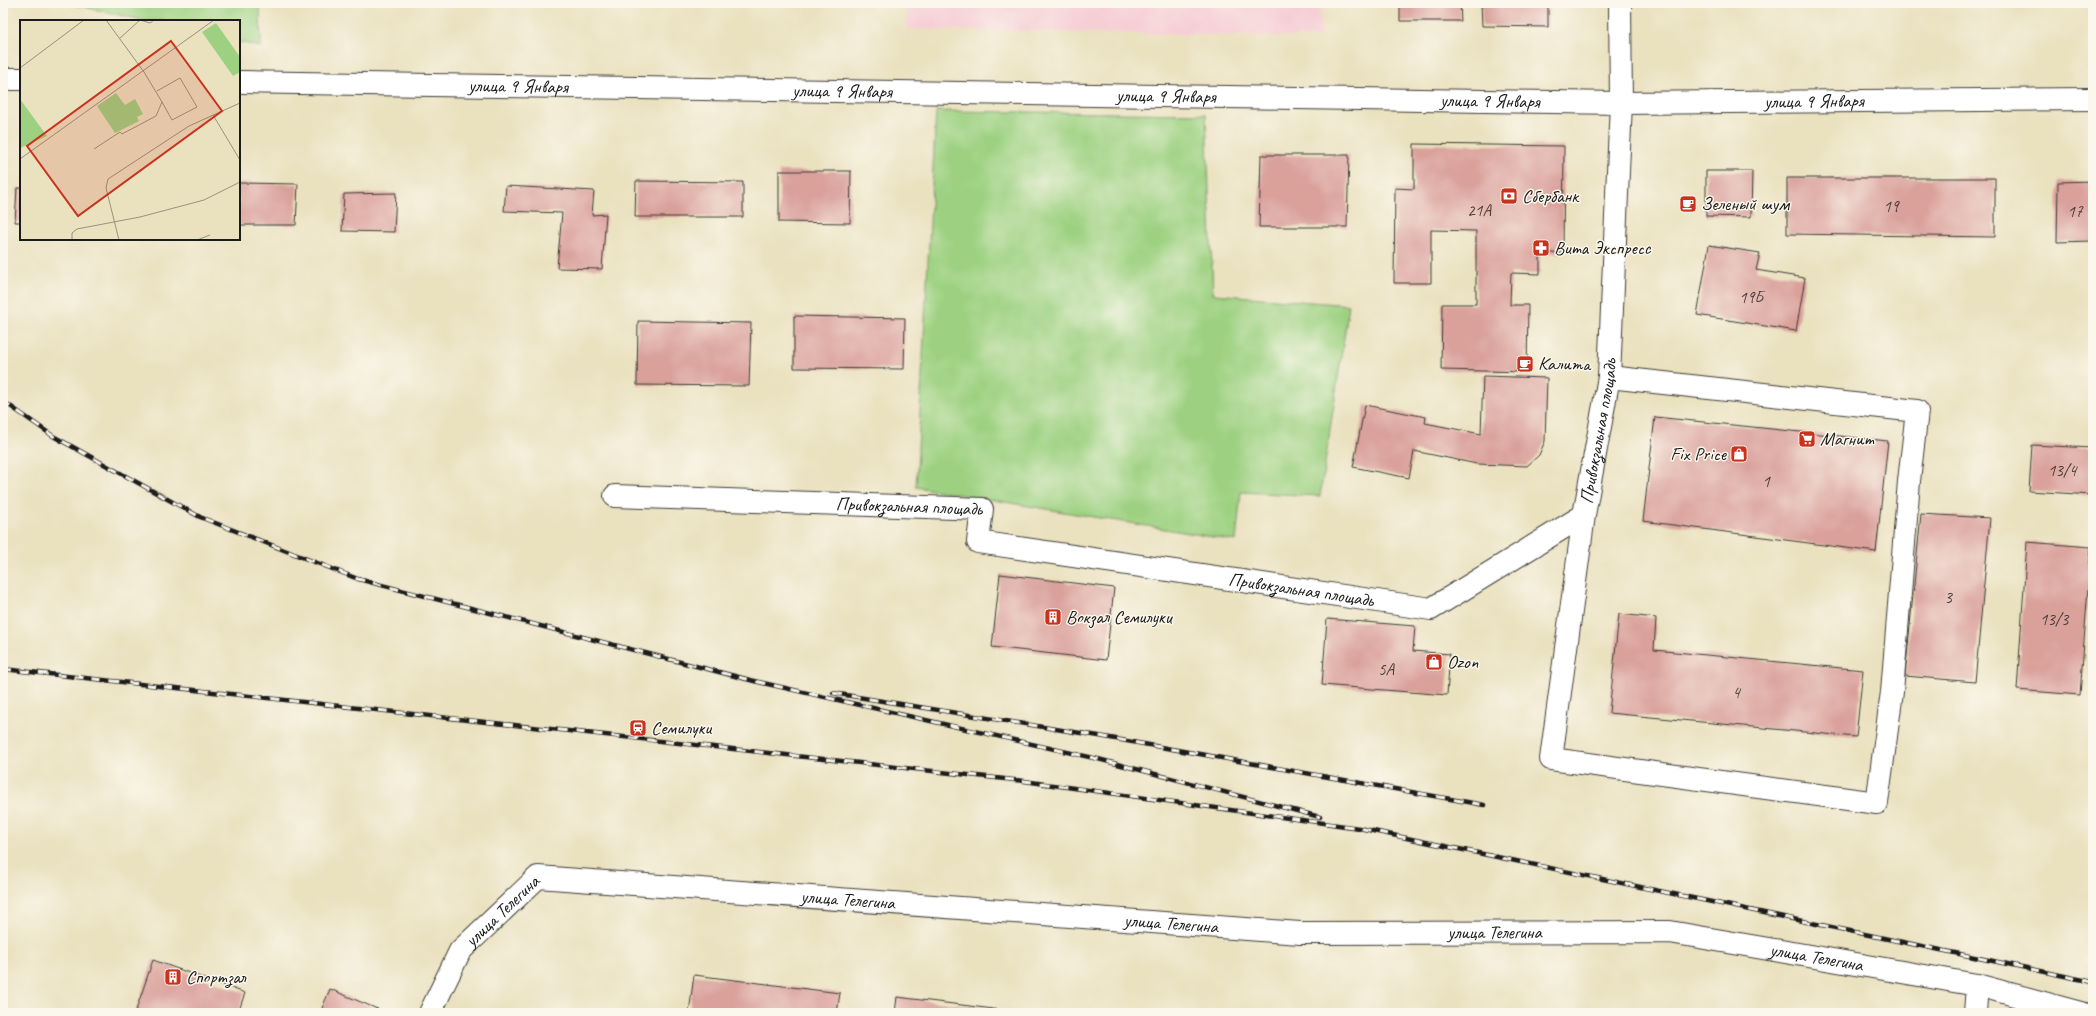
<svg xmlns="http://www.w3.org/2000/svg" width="2096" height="1016" font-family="Caveat,sans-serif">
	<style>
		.built { fill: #f6cfd6 }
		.green { fill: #9dd181; stroke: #5c764e }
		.building { fill: #daa19b }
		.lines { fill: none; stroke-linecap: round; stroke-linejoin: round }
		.minor-casing { stroke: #3b3a34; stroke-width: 24 }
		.minor { stroke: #fff; stroke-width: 22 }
		.rail-casing { stroke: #1c1c1c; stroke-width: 4.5 }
		.rail { stroke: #fbf7ec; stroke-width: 3; stroke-dasharray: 9; stroke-linecap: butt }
		.labels { text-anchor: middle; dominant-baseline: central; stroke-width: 3; stroke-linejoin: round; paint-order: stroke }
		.number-label { font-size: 17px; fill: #4c3d3c }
		.street-label { font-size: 19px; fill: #1c1c1c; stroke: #fbf7ec }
		.poi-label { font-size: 19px; fill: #1c1c1c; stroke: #fbf7ec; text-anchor: start }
		.inset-road { fill: none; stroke: #98927e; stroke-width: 1 }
		.view { fill: #c8321e; fill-opacity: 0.15; stroke: #c8321e; stroke-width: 2 }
		.inset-edge { fill: none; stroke: #1c1c1c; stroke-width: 2 }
	</style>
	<rect width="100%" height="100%" fill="#fbf7ec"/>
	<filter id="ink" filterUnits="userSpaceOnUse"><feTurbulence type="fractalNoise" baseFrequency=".025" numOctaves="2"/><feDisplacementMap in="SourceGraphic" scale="8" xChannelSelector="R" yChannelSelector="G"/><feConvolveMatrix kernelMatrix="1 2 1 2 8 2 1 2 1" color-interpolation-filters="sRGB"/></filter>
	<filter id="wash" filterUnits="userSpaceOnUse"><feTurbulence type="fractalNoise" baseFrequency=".012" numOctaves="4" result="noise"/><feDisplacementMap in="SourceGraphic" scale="16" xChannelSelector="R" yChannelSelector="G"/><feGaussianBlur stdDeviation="0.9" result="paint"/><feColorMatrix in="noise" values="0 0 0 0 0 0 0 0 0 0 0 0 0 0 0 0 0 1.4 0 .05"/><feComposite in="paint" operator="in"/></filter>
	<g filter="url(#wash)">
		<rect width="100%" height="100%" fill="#eae1bf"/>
		<path class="built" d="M907 3H1320L1321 37 906 29Z"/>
		<g class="green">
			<path d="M67 3H260L261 47 239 42V21H146Z"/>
			<path d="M936 111 1206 114 1213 294 1349 305 1320 496 1241 492 1236 541 916 487Z"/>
		</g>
		<g id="blocks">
			<g class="building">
				<path d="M1400 3H1460L1461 21H1400Z"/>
				<path d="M1481 3H1548V27L1482 26Z"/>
				<path d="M1414 144 1564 146 1563 253H1540V274L1511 273 1510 305H1528L1527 372 1441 370 1442 304H1476V231L1431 230V283H1394L1395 188 1414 189Z"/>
				<path d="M1261 155H1349L1347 227H1259Z"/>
				<path d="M779 171H851L850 223 779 222Z"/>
				<path d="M1706 171H1752L1751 217 1706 216Z"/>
				<path d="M1787 178H1995V237L1787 234Z"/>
				<path d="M636 181 743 182V217H635Z"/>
				<path d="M2093 181V241L2057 242 2058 182Z"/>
				<path d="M239 183 298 184 296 225H239Z"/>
				<path d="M506 186 594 191 592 215 606 214 602 269 557 268 562 213 504 211Z"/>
				<path d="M17 188H21V222H15Z"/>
				<path d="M396 193 394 232 342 231 344 194Z"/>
				<path d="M1709 245 1760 253 1756 270 1805 278 1796 331 1697 315Z"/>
				<path d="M794 316 905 318 904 369 794 368Z"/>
				<path d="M638 321 751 323 749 386 637 385Z"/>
				<path d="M1483 376 1547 378 1545 441 1539 455 1527 466 1477 464 1414 451 1409 478 1353 467 1365 405 1426 417 1425 423 1481 434Z"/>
				<path d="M1655 417 1888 441 1876 552 1643 521Z"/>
				<path d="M2032 445 2093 448V495L2029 491Z"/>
				<path d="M1921 514 1990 518 1975 682 1905 676Z"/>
				<path d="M2027 542 2091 547 2080 695 2017 690Z"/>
				<path d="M1000 574 1114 588 1106 660 992 647Z"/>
				<path d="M1619 614 1656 618 1654 650 1863 670 1856 737 1609 713Z"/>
				<path d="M1327 619 1415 626 1413 651 1450 654 1447 695 1322 685Z"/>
				<path d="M153 960 245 993 238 1013H135Z"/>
				<path d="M694 975 840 993 837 1013H689Z"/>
				<path d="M330 989 387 1013H320Z"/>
				<path d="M897 997 1018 1012V1013H895Z"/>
			</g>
		</g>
	</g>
	<g filter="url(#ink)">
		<use href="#blocks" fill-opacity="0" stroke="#3b3a34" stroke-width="1"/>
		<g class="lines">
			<g class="minor-casing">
				<g id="minor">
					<path d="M3 79H21"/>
					<path id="s1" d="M239 82 1621 103 2093 99"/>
					<path id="s2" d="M615 496 982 509 978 542 1431 609 1584 515 1609 377 1621 103 1620 3"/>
					<path d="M1584 515 1551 759 1877 803 1892 692 1909 481 1917 411 1609 377"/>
					<path id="s3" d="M430 1013 460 951 538 877 1300 933 1670 932 1977 985 2081 1013"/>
					<path d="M1975 1013 1977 985"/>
				</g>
			</g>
			<use href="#minor" class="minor"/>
			<g class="rail-casing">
				<g id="rail">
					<path d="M3 401 53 436 200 517 358 579 754 681 1098 759 1320 817"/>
					<path d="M3 669 1024 781 1359 828 2093 982"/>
					<path d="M833 693 1099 736 1484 805"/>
				</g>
			</g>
			<use href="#rail" class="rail"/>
		</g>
	</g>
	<defs>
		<g id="bank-square" transform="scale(0.9)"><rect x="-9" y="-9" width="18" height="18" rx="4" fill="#c8321e" stroke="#fbf7ec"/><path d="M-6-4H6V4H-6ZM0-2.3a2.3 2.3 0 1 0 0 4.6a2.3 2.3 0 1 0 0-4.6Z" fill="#fff"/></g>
		<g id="cafe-square" transform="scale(0.9)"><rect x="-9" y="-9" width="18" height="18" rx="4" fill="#c8321e" stroke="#fbf7ec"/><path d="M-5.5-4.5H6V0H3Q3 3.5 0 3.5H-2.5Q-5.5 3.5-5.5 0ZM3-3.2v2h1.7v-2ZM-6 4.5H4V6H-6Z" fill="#fff"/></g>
		<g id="pharmacy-square" transform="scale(0.9)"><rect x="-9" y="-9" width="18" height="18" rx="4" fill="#c8321e" stroke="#fbf7ec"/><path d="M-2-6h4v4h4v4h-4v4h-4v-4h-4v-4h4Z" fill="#fff"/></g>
		<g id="supermarket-square" transform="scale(0.9)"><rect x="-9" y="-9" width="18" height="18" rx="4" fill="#c8321e" stroke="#fbf7ec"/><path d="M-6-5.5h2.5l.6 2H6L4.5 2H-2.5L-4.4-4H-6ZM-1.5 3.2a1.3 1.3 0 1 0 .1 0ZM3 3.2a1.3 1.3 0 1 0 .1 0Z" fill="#fff"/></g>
		<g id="shop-square" transform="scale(0.9)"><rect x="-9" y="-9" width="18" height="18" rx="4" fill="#c8321e" stroke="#fbf7ec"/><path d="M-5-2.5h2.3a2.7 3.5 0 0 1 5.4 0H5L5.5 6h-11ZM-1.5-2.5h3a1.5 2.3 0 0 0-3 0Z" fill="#fff"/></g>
		<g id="building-square" transform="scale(0.9)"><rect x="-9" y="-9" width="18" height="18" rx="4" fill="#c8321e" stroke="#fbf7ec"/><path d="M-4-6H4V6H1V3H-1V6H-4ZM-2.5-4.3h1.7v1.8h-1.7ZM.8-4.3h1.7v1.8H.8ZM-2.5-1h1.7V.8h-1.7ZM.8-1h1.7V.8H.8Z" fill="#fff"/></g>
		<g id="station-square" transform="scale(0.9)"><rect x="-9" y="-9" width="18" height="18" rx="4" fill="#c8321e" stroke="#fbf7ec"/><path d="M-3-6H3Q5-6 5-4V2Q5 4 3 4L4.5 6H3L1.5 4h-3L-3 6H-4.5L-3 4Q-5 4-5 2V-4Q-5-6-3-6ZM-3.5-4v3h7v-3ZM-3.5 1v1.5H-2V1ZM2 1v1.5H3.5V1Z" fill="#fff"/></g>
	</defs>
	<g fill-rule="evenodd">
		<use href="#bank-square" x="1509" y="196"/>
		<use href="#cafe-square" x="1688" y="204"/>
		<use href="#pharmacy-square" x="1541" y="248"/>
		<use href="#cafe-square" x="1525" y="364"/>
		<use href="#supermarket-square" x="1807" y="439"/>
		<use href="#shop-square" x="1739" y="454"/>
		<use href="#building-square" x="1053" y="617"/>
		<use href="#shop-square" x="1434" y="662"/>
		<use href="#station-square" x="638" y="728"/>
		<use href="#building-square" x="173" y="977"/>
	</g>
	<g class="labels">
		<g class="number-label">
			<text x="1891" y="206">19</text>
			<text x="1479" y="210">21А</text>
			<text x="2075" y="211">17</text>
			<text x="1751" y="297">19Б</text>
			<text x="2062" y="470">13/4</text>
			<text x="1766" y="481">1</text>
			<text x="1948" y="597">3</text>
			<text x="2054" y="619">13/3</text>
			<text x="1386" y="669">5А</text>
			<text x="1736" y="692">4</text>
		</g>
		<g class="street-label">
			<text stroke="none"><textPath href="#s1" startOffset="279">улица 9 Января</textPath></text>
			<text stroke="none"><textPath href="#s1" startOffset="603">улица 9 Января</textPath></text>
			<text stroke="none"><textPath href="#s1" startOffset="927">улица 9 Января</textPath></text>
			<text stroke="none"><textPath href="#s1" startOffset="1251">улица 9 Января</textPath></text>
			<text stroke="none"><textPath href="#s1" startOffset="1575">улица 9 Января</textPath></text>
			<text stroke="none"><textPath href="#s2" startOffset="1123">Привокзальная площадь</textPath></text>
			<text stroke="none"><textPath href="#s2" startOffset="294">Привокзальная площадь</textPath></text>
			<text stroke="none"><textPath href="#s2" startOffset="727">Привокзальная площадь</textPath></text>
			<text stroke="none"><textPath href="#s3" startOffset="487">улица Телегина</textPath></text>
			<text stroke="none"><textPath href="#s3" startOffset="127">улица Телегина</textPath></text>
			<text stroke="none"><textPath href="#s3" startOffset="811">улица Телегина</textPath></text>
			<text stroke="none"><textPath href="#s3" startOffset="1135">улица Телегина</textPath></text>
			<text stroke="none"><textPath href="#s3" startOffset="1459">улица Телегина</textPath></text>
		</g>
		<g class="poi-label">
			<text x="1522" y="196">Сбербанк</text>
			<text x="1701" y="204">Зеленый шум</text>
			<text x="1554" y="248">Вита Экспресс</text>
			<text x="1538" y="364">Калита</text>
			<text x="1820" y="439">Магнит</text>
			<text x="1726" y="454" text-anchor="end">Fix Price</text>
			<text x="1066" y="617">Вокзал Семилуки</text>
			<text x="1447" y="662">Ozon</text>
			<text x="651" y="728">Семилуки</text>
			<text x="186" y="977">Спортзал</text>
		</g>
	</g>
	<g transform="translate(20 20)">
		<rect width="220" height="220" fill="#eae1bf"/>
		<path d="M196 3 220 37V52L213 56 182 12ZM96 73 105 85 115 79 123 94 117 97 119 101 95 113 77 86ZM0 79 27 116 0 128Z" fill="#9dd181"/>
		<path class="inset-road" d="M99 19 120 0 130 3 134 0M0 48 64 0M137 71 160 58 177 87 152 100 142 82M193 95 220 140M74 129 100 112 102 114 136 96 142 82 124 52 86 0M0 139 194 0M52 220V213L57 209 120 197 184 180 220 162M99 220 86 168 88 159 169 106 220 83M177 220 190 215"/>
		<path class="view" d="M151 21 202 91 58 196 7 126Z"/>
		<rect width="220" height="220" class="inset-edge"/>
	</g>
	<rect width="2096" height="1016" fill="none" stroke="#fbf7ec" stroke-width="16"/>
</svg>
